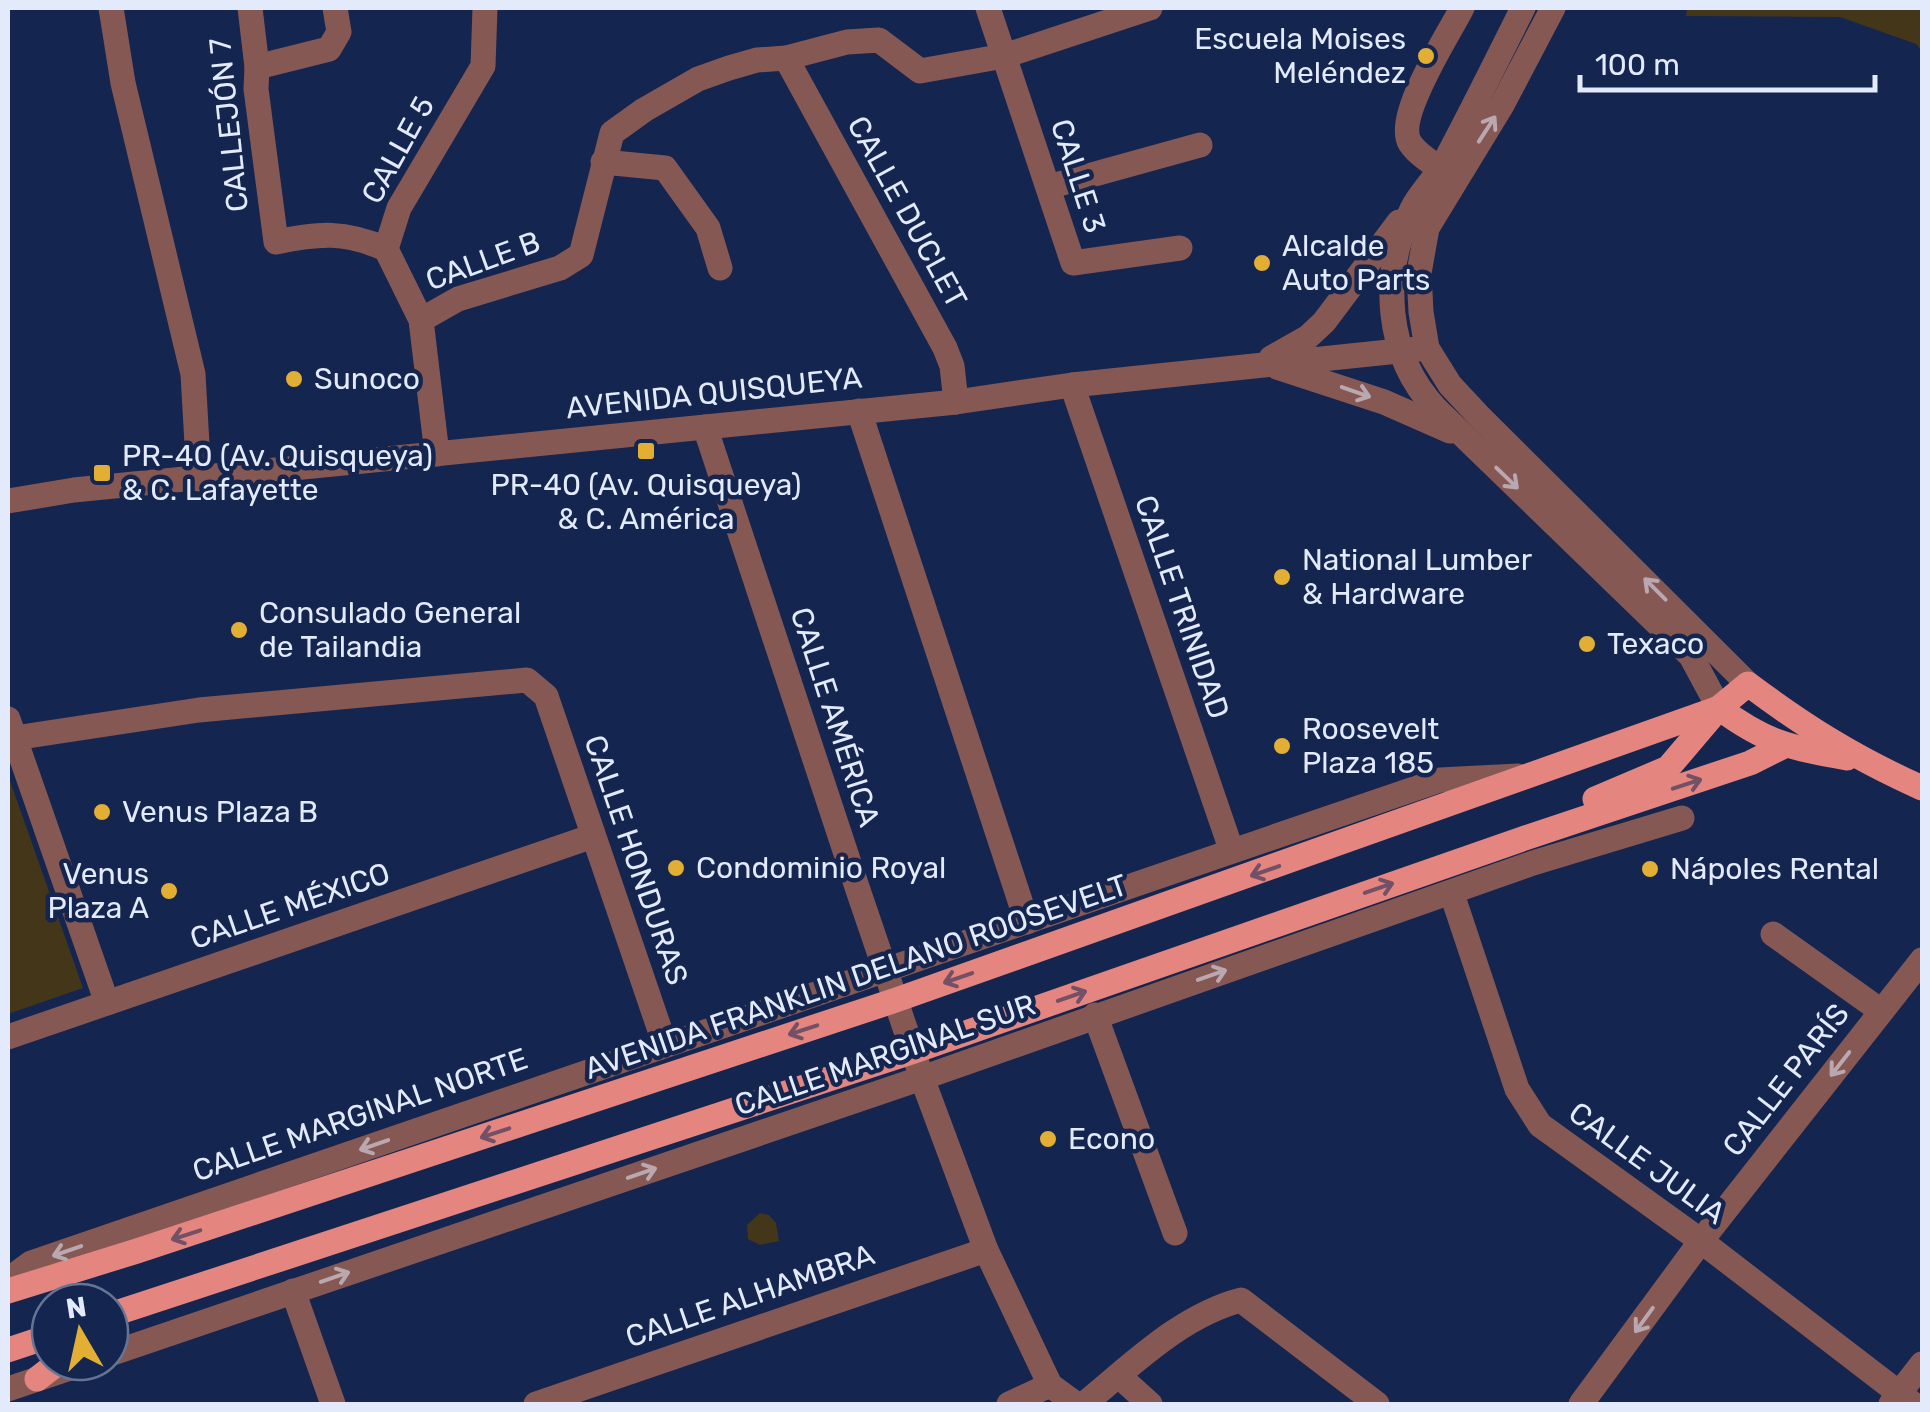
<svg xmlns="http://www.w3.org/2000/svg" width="1930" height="1412" font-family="Rubik,sans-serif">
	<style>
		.green { fill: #443618 }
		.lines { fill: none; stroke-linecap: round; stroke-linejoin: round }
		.minor { stroke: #865854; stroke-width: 25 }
		.major { stroke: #e4857f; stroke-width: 25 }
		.oneway { stroke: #b9a8b0 }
		.oneway2 { stroke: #725065 }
		.poi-dot { fill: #e2af34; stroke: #14254f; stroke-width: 4 }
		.labels { text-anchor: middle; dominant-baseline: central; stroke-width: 9; stroke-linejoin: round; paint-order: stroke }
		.poi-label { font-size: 30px; fill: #e2eafb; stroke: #14254f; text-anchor: start }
		.street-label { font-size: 30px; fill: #e2eafb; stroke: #14254f }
	</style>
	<rect width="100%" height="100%" fill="#14254f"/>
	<g class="green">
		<path d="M1687 8H1922V51L1916 44 1840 17 1686 16Z"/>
		<path d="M8 775 83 988 8 1014Z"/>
		<path d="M760 1213 769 1215 776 1223 779 1241 760 1245 748 1239 747 1225Z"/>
	</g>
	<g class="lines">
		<g class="minor">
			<path d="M111 8 123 83 193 374 199 479"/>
			<path d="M250 8 257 67 256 89 276 242C320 233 344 231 386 249"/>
			<path d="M988 8 1073 263 1180 248"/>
			<path d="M1523 8C1497 60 1471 113 1443 165 1434 180 1420 193 1412 209 1380 274 1385 355 1436 409L1691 656 1719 708"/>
			<path d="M1553 8 1502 105 1427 228 1419 273 1421 312 1427 348 1450 385 1478 415 1748 684"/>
			<path d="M786 58 945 348 952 366 956 402"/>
			<path d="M257 67 329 49 339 32 335 8"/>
			<path d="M603 162 665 168 708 228 720 268"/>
			<path d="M1453 177C1440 168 1419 157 1410 143 1394 117 1449 34 1462 8"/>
			<path d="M1048 187 1200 145"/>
			<path d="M421 320 458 299 560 268 581 255 612 133 644 110 698 79 729 68 757 60 786 58 847 42 879 40 920 71 1004 56 1150 8"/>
			<path d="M1271 358 1308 337 1324 322 1399 222"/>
			<path d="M1277 367 1384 402 1450 431"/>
			<path d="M1072 385 1231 849"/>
			<path d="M859 411 1027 922"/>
			<path d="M705 427 858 890 922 1078 986 1250 1050 1385 1076 1404"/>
			<path d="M437 454 421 320 386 249 399 208 483 66 485 8"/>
			<path d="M8 501 74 490 956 402 1072 385 1427 348"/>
			<path d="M8 719 107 1003"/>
			<path d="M8 739 199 710 527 680 546 696 665 1045"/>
			<path d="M1452 894 1517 1089 1540 1125 1701 1241 1913 1404"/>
			<path d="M1773 934 1881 1011"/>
			<path d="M1095 1015 1175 1233"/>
			<path d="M8 1037 593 836"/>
			<path d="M8 1280 31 1263 1440 780 1518 776"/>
			<path d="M293 1291 333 1404"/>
			<path d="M110 1354 922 1078 1533 863 1682 818"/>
			<path d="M1119 1376 1150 1404"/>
			<path d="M8 1389 88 1362"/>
			<path d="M536 1404 986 1250"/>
			<path d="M1009 1404 1050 1385"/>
			<path d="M1084 1404C1131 1366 1180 1316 1241 1300L1377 1404"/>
			<path d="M1581 1404 1701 1241 1922 960"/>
			<path d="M1891 1404 1922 1364"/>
		</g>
		<g class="major">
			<path d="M1719 708C1766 743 1791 748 1847 758"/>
			<path d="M1595 799 1668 768 1719 708 1748 684C1807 728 1855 758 1922 788"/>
			<path d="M8 1291 137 1251 896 1000 1719 708"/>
			<path d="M110 1315 914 1051 1525 838 1750 763 1784 746"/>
			<path d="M8 1350 50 1336"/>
			<path d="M37 1379 59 1362"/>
		</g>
	</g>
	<defs><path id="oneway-shaft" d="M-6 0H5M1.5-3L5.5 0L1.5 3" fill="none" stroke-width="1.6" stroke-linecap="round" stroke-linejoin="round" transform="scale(2.5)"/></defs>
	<g class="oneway">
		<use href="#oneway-shaft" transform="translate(1487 129) rotate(-57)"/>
		<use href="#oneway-shaft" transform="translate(1356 392) rotate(19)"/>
		<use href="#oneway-shaft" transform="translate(1507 478) rotate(44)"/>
		<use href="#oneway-shaft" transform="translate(1655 589) rotate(-135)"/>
		<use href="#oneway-shaft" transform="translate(1212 975) rotate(-19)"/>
		<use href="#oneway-shaft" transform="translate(1840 1064) rotate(128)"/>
		<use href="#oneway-shaft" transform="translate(374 1145) rotate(161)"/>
		<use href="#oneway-shaft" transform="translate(642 1173) rotate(-19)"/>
		<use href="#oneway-shaft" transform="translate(67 1251) rotate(161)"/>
		<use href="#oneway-shaft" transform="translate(335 1277) rotate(-19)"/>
		<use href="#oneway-shaft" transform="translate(1644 1320) rotate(126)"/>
	</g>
	<g class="oneway2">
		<use href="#oneway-shaft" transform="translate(1687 784) rotate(-18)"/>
		<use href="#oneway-shaft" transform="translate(1265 871) rotate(161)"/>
		<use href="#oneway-shaft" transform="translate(1379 888) rotate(-19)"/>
		<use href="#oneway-shaft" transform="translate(958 978) rotate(161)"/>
		<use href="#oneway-shaft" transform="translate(1072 996) rotate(-19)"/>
		<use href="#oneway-shaft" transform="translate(803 1030) rotate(162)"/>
		<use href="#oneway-shaft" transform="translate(495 1133) rotate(162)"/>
		<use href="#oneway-shaft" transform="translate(186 1235) rotate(162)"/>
	</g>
	<g class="poi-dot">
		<circle cx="1426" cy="56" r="10"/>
		<circle cx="1262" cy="263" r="10"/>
		<circle cx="294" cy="379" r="10"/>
		<rect x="636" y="441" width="20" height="20" rx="5"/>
		<rect x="92" y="463" width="20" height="20" rx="5"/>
		<circle cx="1282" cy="577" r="10"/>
		<circle cx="239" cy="630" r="10"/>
		<circle cx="1587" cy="644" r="10"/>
		<circle cx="1282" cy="746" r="10"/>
		<circle cx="102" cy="812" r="10"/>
		<circle cx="676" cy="868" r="10"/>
		<circle cx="1650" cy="869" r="10"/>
		<circle cx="169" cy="891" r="10"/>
		<circle cx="1048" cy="1139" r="10"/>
	</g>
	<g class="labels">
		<g class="poi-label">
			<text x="1406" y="39" text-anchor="end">Escuela Moises<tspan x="1406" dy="34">Meléndez</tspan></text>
			<text x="1282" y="246">Alcalde<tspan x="1282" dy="34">Auto Parts</tspan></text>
			<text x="314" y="379">Sunoco</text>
			<text x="122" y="456">PR-40 (Av. Quisqueya)<tspan x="122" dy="34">&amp; C. Lafayette</tspan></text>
			<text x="646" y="485" text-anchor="middle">PR-40 (Av. Quisqueya)<tspan x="646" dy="34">&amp; C. América</tspan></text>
			<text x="1302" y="560">National Lumber<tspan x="1302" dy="34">&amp; Hardware</tspan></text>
			<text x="259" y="613">Consulado General<tspan x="259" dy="34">de Tailandia</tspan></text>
			<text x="1607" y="644">Texaco</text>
			<text x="1302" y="729">Roosevelt<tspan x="1302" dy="34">Plaza 185</tspan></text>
			<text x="122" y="812">Venus Plaza B</text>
			<text x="696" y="868">Condominio Royal</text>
			<text x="1670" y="869">Nápoles Rental</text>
			<text x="149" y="874" text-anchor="end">Venus<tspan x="149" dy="34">Plaza A</tspan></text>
			<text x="1068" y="1139">Econo</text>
		</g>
		<g class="street-label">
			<text transform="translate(229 125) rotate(-96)">CALLEJÓN 7</text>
			<text transform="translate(398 150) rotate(-61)">CALLE 5</text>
			<text transform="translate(1078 176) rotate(72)">CALLE 3</text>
			<text transform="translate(907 212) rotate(61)">CALLE DUCLET</text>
			<text transform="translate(483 261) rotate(-20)">CALLE B</text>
			<text transform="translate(714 393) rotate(-6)">AVENIDA QUISQUEYA</text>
			<text transform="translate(1182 607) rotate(71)">CALLE TRINIDAD</text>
			<text transform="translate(835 717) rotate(72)">CALLE AMÉRICA</text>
			<text transform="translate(636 860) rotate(71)">CALLE HONDURAS</text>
			<text transform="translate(290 906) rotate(-19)">CALLE MÉXICO</text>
			<text transform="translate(856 977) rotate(-19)">AVENIDA FRANKLIN DELANO ROOSEVELT</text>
			<text transform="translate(885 1055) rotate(-19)">CALLE MARGINAL SUR</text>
			<text transform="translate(1786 1080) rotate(-52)">CALLE PARÍS</text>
			<text transform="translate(360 1115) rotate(-19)">CALLE MARGINAL NORTE</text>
			<text transform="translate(1647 1163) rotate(36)">CALLE JULIA</text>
			<text transform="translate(750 1296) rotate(-19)">CALLE ALHAMBRA</text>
		</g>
	</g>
	<rect width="1930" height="1412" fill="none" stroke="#e2eafb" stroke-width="20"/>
	<g transform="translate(80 1332) rotate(351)"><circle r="48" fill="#14254f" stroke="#667494" stroke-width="2.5"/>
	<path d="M0-8L18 38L0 25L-18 38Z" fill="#e2af34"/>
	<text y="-15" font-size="28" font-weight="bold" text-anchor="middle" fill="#e2eafb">N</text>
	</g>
	<path d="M1580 75v15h295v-15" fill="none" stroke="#e2eafb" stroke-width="5"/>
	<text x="1595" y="75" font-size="30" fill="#e2eafb" stroke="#14254f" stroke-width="8" paint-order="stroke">100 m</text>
</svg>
